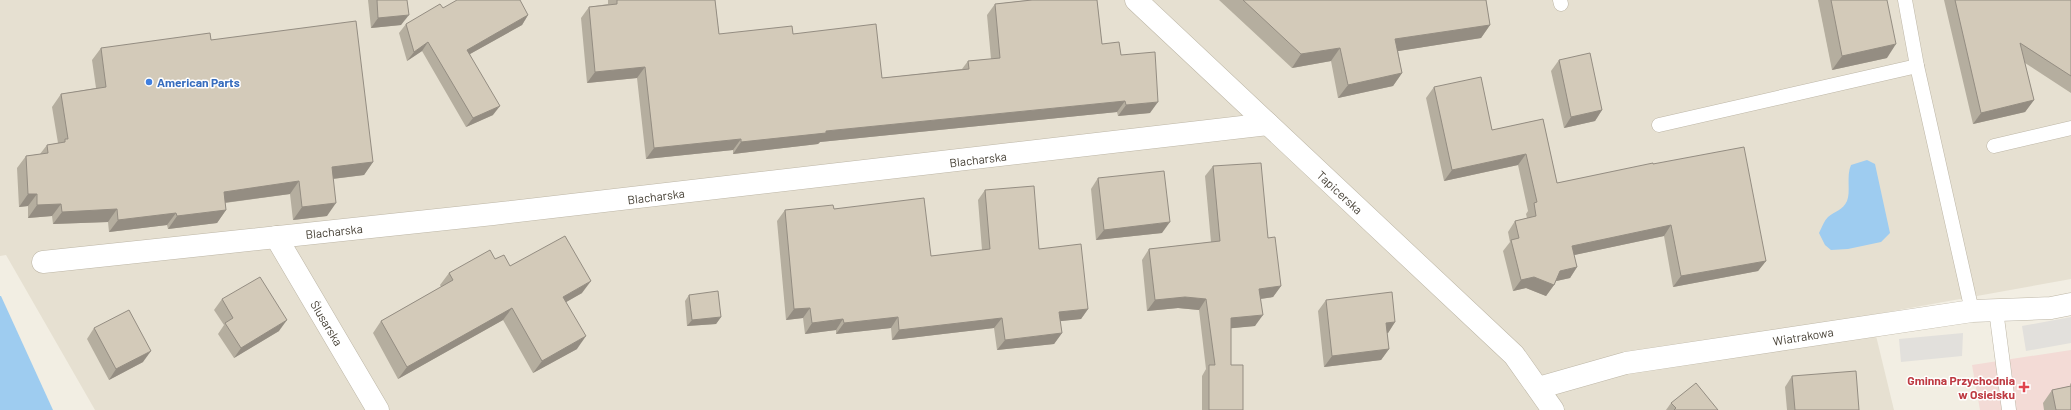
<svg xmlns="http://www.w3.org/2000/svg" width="2071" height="410" font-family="Barlow,sans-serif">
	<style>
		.residential { fill: #e6e0d1 }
		.medical { fill: #f3dbd6 }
		.parking { fill: #e2e0dc }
		.water { fill: #9eccf0 }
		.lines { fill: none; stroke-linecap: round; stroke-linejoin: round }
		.lane-casing { stroke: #bdb6a6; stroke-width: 15 }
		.street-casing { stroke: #bdb6a6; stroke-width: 23 }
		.lane { stroke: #fff; stroke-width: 14 }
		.street { stroke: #fff; stroke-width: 22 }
		.wall { fill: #b5ae9f }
		.shaded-wall { fill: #948d82 }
		.building { fill: #d3cab9; stroke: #948d82 }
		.shop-dot { fill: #3f7fe0; stroke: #fff; stroke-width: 1.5 }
		.health-dot { fill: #e0444e; stroke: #fff; stroke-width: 1.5 }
		.labels { text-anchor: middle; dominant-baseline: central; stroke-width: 3; stroke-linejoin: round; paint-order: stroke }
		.shop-label { font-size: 12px; font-weight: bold; fill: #366cbe; stroke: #fff; text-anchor: start }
		.street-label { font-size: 12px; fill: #443e33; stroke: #fff }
		.health-label { font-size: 12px; font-weight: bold; fill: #be3a42; stroke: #fff; text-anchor: end }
	</style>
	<rect width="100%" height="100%" fill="#f2eee3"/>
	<path class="residential" d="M0 0H2071V279L1871 315 1894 410H95L6 255 0 256Z"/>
	<path class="medical" d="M2071 350V410H1980L1972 365Z"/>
	<g class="parking">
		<path d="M2071 317V343L2026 351 2022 326Z"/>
		<path d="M1963 333 1962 356 1901 362 1899 339Z"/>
	</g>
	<g class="water">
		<path d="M1867 160 1875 164 1890 233 1881 242 1848 249 1831 250 1825 245 1819 233C1822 227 1824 221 1828 217 1835 211 1843 210 1847 201 1851 192 1846 176 1851 165Z"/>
		<path d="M0 296H1L53 410H0Z"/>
	</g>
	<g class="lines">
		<g class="lane-casing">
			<g id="lane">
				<path d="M1560 0 1561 4"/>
				<path d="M1905 0 1917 66 1972 311"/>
				<path d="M1659 125 1917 66"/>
				<path d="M1994 146 2071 128"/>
				<path d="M1996 310 2009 410"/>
			</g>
		</g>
		<g class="street-casing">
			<g id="street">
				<path d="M1136 0 1514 355 1553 410"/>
				<path d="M276 237 378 410"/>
				<path d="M43 262 493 214 1268 124"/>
				<path d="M1538 388 1626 363 1972 311 2051 308 2071 304"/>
			</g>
		</g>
		<use href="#lane" class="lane"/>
		<use href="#street" class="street"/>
	</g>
	<g class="wall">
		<path d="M368 0H407L401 25 371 28Z"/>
		<path d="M608 0H715L719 34H793L882 78 962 69 968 61 991 59 987 15 995 4 1028 0H1097L1102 44 1121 55 1150 113 1118 116 1117 112 820 142 818 144 733 154V150L646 159 637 78 587 83 581 18 589 7 608 4Z"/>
		<path d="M1219 0H1486L1490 25 1481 38 1398 51 1402 73 1393 86 1338 98 1331 61 1292 68Z"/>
		<path d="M1818 0H1887V58L1832 70Z"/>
		<path d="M1944 0H2071V93L2025 63 2034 100 2025 112 1973 124Z"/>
		<path d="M443 8 528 15 522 25 470 54 493 115 466 127 422 51 407 61 399 33 406 24Z"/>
		<path d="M211 40 373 162 364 175 333 179 327 216 293 220 290 194 225 203 226 210 217 223 168 229 167 225 109 232 108 222 53 224 52 216 28 218V206L19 207 17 168 26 156 40 154 47 145 58 143 52 107 61 94 96 88 92 60 101 48Z"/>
		<path d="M1559 60 1602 110 1595 121 1564 128 1551 71Z"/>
		<path d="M1434 87 1492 130 1543 119 1557 183 1653 164 1766 261 1758 271 1673 287 1664 236 1574 255 1577 267 1570 278 1556 281 1554 285 1546 296 1526 288 1513 291 1503 251 1510 242 1508 232 1515 221 1527 218 1526 214 1528 211 1518 165 1444 181 1426 98Z"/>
		<path d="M1213 166 1268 238 1281 286 1273 297 1261 299 1255 326 1231 328V365L1243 410H1202V376L1206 369 1199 310 1178 308 1147 311 1142 260 1149 249 1211 242 1205 176Z"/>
		<path d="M1098 178 1162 233 1096 240 1091 189Z"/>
		<path d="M985 190 1039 249 1088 309 1081 319 1060 321 1062 333 1054 344 997 350 994 328 892 340 891 328 836 334V330L805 334 803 318 786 320 777 221 785 210 834 209 931 256 982 250 978 200Z"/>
		<path d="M495 259 510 266 582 293 566 302 577 349 533 373 503 320 398 379 373 333 381 321 441 287 440 285 449 273Z"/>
		<path d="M689 295 721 317 716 324 687 326 685 301Z"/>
		<path d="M222 299 279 331 234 358 218 334 224 325 214 310Z"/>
		<path d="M1326 300 1395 322 1388 333H1387L1389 349 1381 360 1324 367 1318 311Z"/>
		<path d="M94 328 143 362 109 380 87 339Z"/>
		<path d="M1792 376 1859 410H1787L1785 387Z"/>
		<path d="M2071 383V410H2044L2043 403 2052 390 2070 386V384Z"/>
		<path d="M1671 403 1718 410H1666Z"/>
	</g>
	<g class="shaded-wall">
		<path d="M409 15 401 25 371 28 378 18Z"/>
		<path d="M528 15 522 25 461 59 467 50Z"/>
		<path d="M1490 25 1481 38 1386 53 1395 39Z"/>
		<path d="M428 42 422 51 407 61 414 52Z"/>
		<path d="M1896 44 1887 58 1832 70 1842 56Z"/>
		<path d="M1340 48 1331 61 1292 68 1301 54Z"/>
		<path d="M645 67 637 78 587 83 595 72Z"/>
		<path d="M1402 73 1393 86 1338 98 1348 85Z"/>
		<path d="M2034 100 2025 112 1973 124 1981 113Z"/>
		<path d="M1125 101 1117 112 820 142 818 144 733 154 741 142 826 131Z"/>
		<path d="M1158 102 1150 113 1118 116 1126 105Z"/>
		<path d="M500 106 493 115 466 127 473 118Z"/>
		<path d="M1602 110 1595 121 1564 128 1571 117Z"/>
		<path d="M741 139 733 150 646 159 654 148Z"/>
		<path d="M1526 154 1518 165 1444 181 1452 170Z"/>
		<path d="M373 162 364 175 323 180 332 167Z"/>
		<path d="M299 181 290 194 215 204 224 192Z"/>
		<path d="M28 194H37L28 206 19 207Z"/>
		<path d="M336 203 327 216 293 220 302 207Z"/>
		<path d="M61 204 52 216 28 218 37 205Z"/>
		<path d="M117 209 108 222 53 224 62 212Z"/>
		<path d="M226 210 217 223 168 229 177 216Z"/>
		<path d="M176 213 167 225 109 232 118 220Z"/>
		<path d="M1170 222 1162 233 1096 240 1104 230Z"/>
		<path d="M1671 225 1664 236 1565 257 1572 246Z"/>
		<path d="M1766 261 1758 271 1673 287 1681 276Z"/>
		<path d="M1577 267 1570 278 1552 282 1560 271Z"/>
		<path d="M1534 277 1554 285 1546 296 1526 288 1513 291 1521 280Z"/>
		<path d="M591 281 582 293 554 309 563 297Z"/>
		<path d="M1281 286 1273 297 1252 300 1259 289Z"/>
		<path d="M1185 297 1206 299 1199 310 1178 308 1147 311 1155 300Z"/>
		<path d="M512 308 503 320 398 379 407 367Z"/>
		<path d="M810 308 803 318 786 320 794 309Z"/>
		<path d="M1088 309 1081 319 1052 322 1059 312Z"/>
		<path d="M1263 315 1255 326 1224 329 1231 318Z"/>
		<path d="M721 317 716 324 687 326 692 320Z"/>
		<path d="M898 317 891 328 836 334 844 323Z"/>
		<path d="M1002 318 994 328 892 340 899 330Z"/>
		<path d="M843 319 836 330 805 334 812 323Z"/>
		<path d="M287 320 279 331 234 358 241 348Z"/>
		<path d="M1395 322 1388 333 1378 334 1386 323Z"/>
		<path d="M1062 333 1054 344 997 350 1005 340Z"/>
		<path d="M586 336 577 349 533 373 542 361Z"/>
		<path d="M1389 349 1381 360 1324 367 1332 356Z"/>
		<path d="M151 351 143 362 109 380 116 369Z"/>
	</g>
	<g class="building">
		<path d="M377 0H407L409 15 378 18Z"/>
		<path d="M457 0H520L528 15 467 50 500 106 473 118 428 42 414 52 406 24 440 4 443 8Z"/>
		<path d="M617 0H715L719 34 792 26 793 34 876 24 882 78 969 69 968 61 1000 58 995 4 1032 0H1097L1102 44 1119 42 1121 55 1155 52 1158 102 1126 105 1125 101 826 131V133L741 142V139L654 148 645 67 595 72 589 7 617 4Z"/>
		<path d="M1243 0H1486L1490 25 1395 39 1402 73 1348 85 1340 48 1301 54Z"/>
		<path d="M1831 0H1887L1896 44 1842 56Z"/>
		<path d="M1955 0H2071V76L2020 43 2034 100 1981 113Z"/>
		<path d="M356 21 373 162 332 167 336 203 302 207 299 181 224 192 226 210 177 216 176 213 118 220 117 209 62 212 61 204 37 205V194H28L26 156 48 153 47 145 65 142V139H68L61 94 106 87 101 48 210 33 211 40Z"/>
		<path d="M1590 53 1602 110 1571 117 1559 60Z"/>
		<path d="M1481 77 1492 130 1543 119 1557 183 1653 163V164L1744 147 1766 261 1681 276 1671 225 1572 246 1577 267 1560 271 1554 285 1534 277 1521 280 1511 240 1519 238 1515 221 1536 216 1534 203 1537 202 1526 154 1452 170 1434 87Z"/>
		<path d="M1261 163 1268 238 1275 237 1281 286 1259 289 1263 315 1231 318V365H1243V410H1209V365H1215L1206 299 1185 297 1155 300 1149 249 1220 241 1213 166Z"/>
		<path d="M1164 171 1170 222 1104 230 1098 178Z"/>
		<path d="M1034 186 1039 249 1081 244 1088 309 1059 312 1062 333 1005 340 1002 318 899 330 898 317 844 323 843 319 812 323 810 308 794 309 785 210 833 205 834 209 924 198 931 256 990 249 985 190Z"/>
		<path d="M565 236 591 281 563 297 586 336 542 361 512 308 407 367 381 321 453 280 449 273 490 250 495 259 504 255 510 266Z"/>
		<path d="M260 277 287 320 241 348 225 323 233 318 222 299Z"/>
		<path d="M718 291 721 317 692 320 689 295Z"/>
		<path d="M1392 292 1395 322 1386 323 1389 349 1332 356 1326 300Z"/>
		<path d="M129 310 151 351 116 369 94 328Z"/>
		<path d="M1856 371 1859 410H1795L1792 376Z"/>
		<path d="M1696 383 1718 410H1674L1676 408 1671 403Z"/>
		<path d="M2071 386V410H2056L2052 390Z"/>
	</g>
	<circle class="shop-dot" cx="149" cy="82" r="4"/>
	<path class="health-dot" d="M2022 381h4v4h4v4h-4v4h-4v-4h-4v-4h4z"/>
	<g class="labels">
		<g class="shop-label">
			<text x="157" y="82">American Parts</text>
		</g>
		<g class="street-label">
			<text transform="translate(978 159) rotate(-7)">Blacharska</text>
			<text transform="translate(1340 192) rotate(43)">Tapicerska</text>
			<text transform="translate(656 196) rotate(-7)">Blacharska</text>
			<text transform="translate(334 231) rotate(-6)">Blacharska</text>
			<text transform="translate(327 323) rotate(59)">Ślusarska</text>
			<text transform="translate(1803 336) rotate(-9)">Wiatrakowa</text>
		</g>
		<g class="health-label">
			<text x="2015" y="380">Gminna Przychodnia<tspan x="2015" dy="14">w Osielsku</tspan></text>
		</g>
	</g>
</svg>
